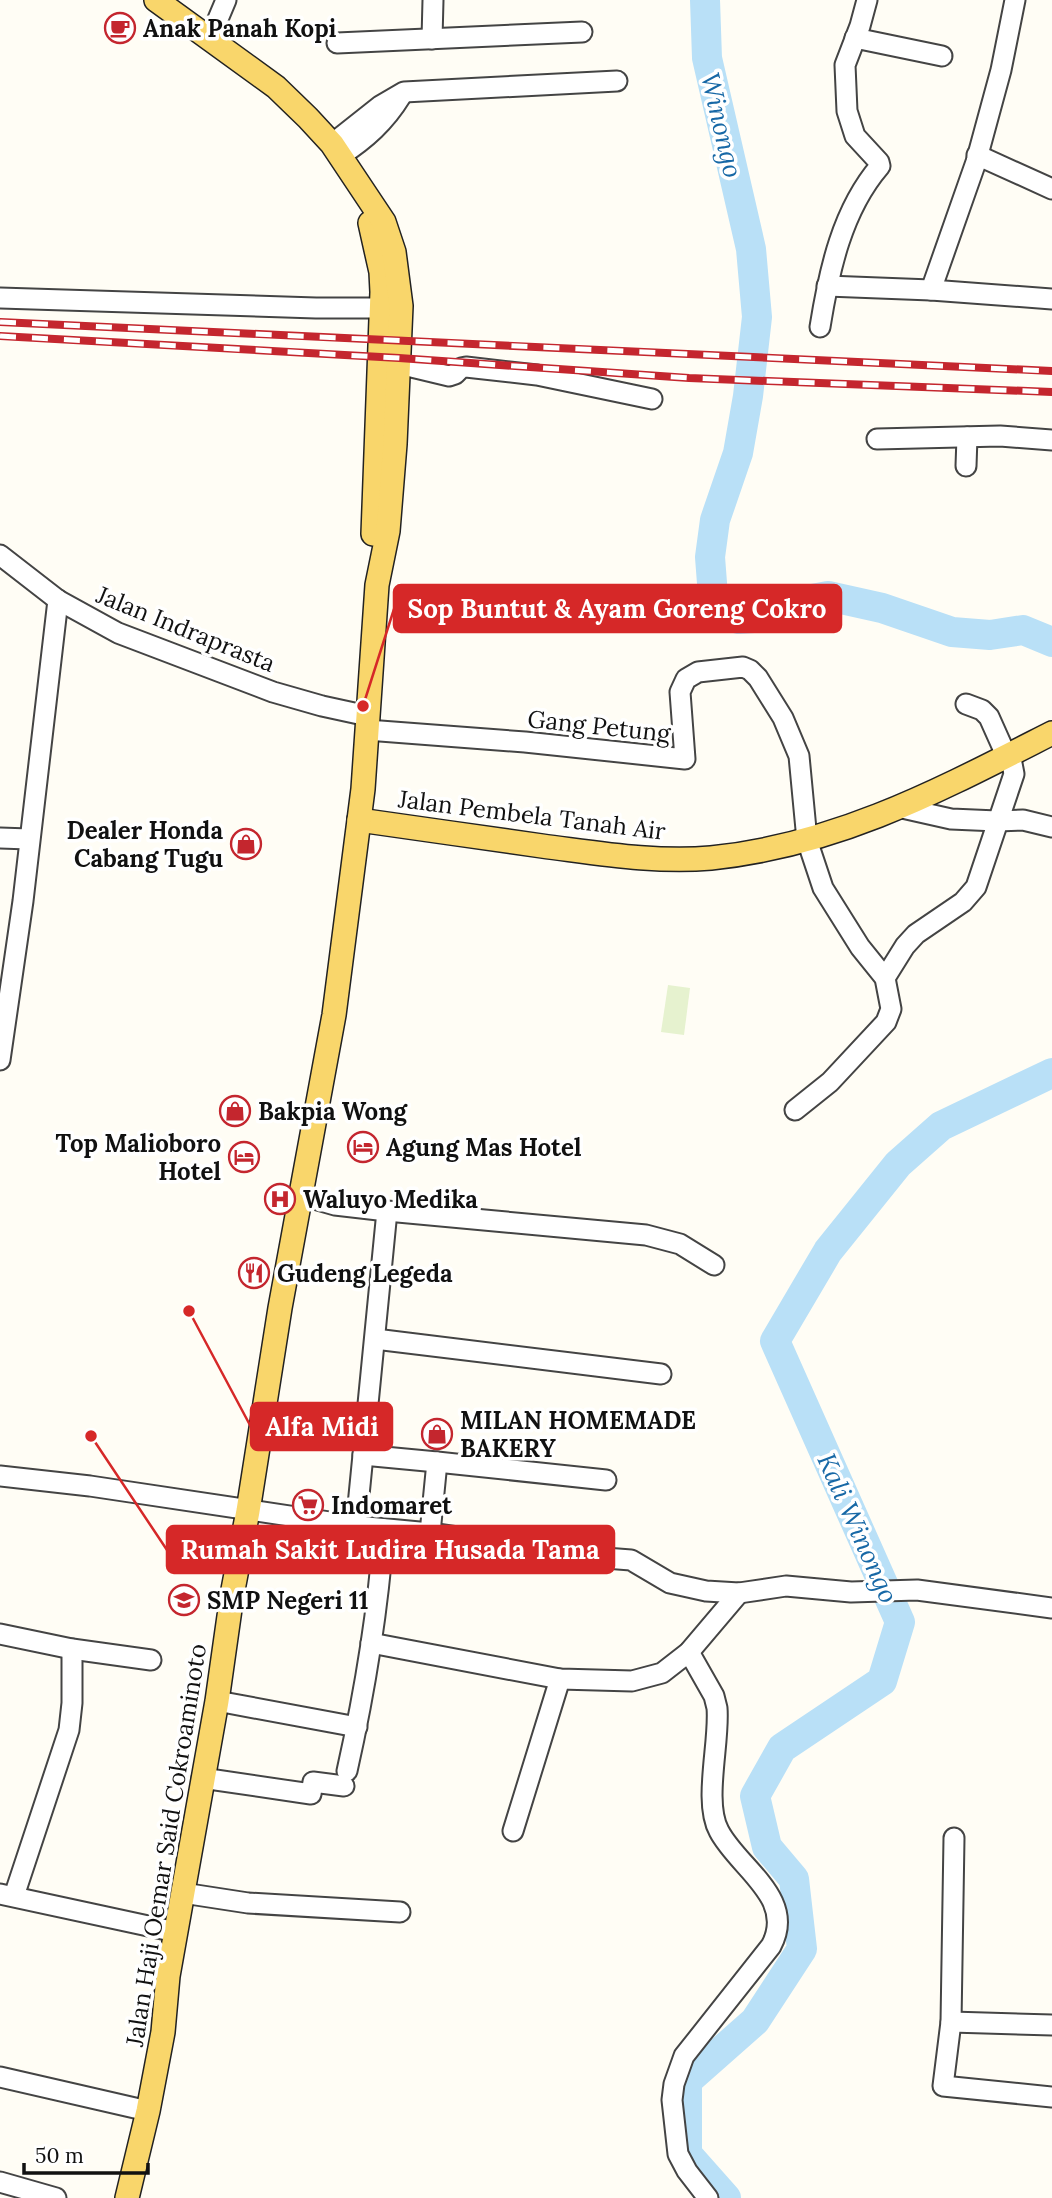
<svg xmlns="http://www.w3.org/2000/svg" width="1052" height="2198" font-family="Lora,serif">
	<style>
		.pitch { fill: #e6f2cf }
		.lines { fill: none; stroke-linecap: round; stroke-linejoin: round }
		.river { stroke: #b9e0f7; stroke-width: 30 }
		.minor-casing { stroke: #444; stroke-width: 23 }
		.major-casing { stroke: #222; stroke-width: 26 }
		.minor { stroke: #fff; stroke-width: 19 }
		.major { stroke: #f9d66b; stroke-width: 23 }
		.rail-casing { stroke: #c4262e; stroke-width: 8 }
		.rail { stroke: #fff; stroke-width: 5; stroke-dasharray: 16; stroke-linecap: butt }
		.labels { text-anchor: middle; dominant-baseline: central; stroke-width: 7; stroke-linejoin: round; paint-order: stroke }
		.poi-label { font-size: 24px; font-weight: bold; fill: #111; stroke: #fff; text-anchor: start }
		.street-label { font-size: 24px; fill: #111; stroke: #fff }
		.water-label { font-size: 26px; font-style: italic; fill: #1768a6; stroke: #fff }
		.leader { fill: none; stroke: #d62828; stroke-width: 2.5 }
		.callout-dot { fill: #d62828; stroke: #fff; stroke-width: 2.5 }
		.callout { fill: #d62828; stroke: #d62828; stroke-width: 2.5 }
		.callout-label { font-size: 26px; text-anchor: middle; font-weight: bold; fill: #fff }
	</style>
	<rect width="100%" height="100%" fill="#fffdf5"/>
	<path class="pitch" d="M668 985 690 988 684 1035 661 1032Z"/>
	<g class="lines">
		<g class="river">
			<path d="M705 0 707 58 751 249 757 317 748 396 738 453 715 520 710 557 713 596 725 615 739 619 754 618 791 603 828 596 882 608 952 632 990 635 1023 630 1052 642"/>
			<path d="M726 2198 687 2154V2081L755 2021 802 1949 794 1879 767 1847 755 1796 782 1748 882 1681 900 1622 775 1341 828 1251 898 1164 941 1126 1052 1073"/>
		</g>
		<g class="minor-casing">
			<g id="minor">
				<path d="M210 38 226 0"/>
				<path d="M855 38 942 56"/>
				<path d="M432 39 433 0"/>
				<path d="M337 43 582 32"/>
				<path d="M332 144 380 106 404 92 617 81"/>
				<path d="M977 155 1052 189"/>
				<path d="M340 156C366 139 385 122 401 96"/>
				<path d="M827 286 931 290 976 162 1001 70 1015 0"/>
				<path d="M931 290 1052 299"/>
				<path d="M0 298 316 308H382"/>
				<path d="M820 327C829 271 842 210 880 166L879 162 855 136 847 111 845 65 860 26 867 0"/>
				<path d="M399 364 449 376 455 374 461 368 466 367 537 375 652 399"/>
				<path d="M877 439 1000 436 1052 440"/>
				<path d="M966 466 967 437"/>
				<path d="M0 555 58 600 118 633 273 692 322 706 368 716"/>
				<path d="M966 704 982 710 989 717 1006 755"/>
				<path d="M367 730 525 742 685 759 680 692 686 679 698 672 743 667 750 670 758 678 783 718 799 756 807 840 823 888 860 947 885 978 891 1009 886 1022 830 1082 795 1110"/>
				<path d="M902 808 951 819 997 821 1023 820 1052 827"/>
				<path d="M0 838 29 839"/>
				<path d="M885 978 905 946 916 934 963 902 976 887 1014 774 1010 753"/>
				<path d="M0 1060 23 901 58 600"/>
				<path d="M300 1195 335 1205 387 1211 646 1235 680 1244 714 1265"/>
				<path d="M375 1339 661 1374"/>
				<path d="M363 1455 437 1462"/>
				<path d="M0 1476 90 1486 356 1526 430 1533 605 1558 631 1560 670 1583 706 1591 739 1593 786 1586 851 1592 917 1590 1052 1608"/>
				<path d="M356 1526 387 1211"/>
				<path d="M430 1533 437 1462 606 1480"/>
				<path d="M0 1634 72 1649 151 1660"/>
				<path d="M371 1643 560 1679 632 1681 662 1673 689 1652 739 1593"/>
				<path d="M689 1652 714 1696 717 1708C720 1742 703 1802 719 1831 738 1868 797 1898 771 1946L684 2056 674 2084 672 2100 678 2154 687 2171 708 2198"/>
				<path d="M217 1701 357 1727"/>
				<path d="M347 1771C365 1691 378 1610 384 1529"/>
				<path d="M202 1778 311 1794 313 1782 344 1786"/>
				<path d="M513 1831 560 1679"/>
				<path d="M954 1838 951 2022 943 2086 1052 2097"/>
				<path d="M183 1893 248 1903 400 1912"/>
				<path d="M0 1894 176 1932"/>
				<path d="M14 1896 69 1730 72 1703V1649"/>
				<path d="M951 2022 1052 2025"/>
				<path d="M0 2077 148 2111"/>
				<path d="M0 2182 56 2198"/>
			</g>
		</g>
		<g class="major-casing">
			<g id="major">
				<path d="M370 223 381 272 382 292 373 534"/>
				<path d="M359 820C420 829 481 837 542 846 598 853 655 863 711 858 838 845 940 790 1052 733"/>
				<path d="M127 2198 148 2111 163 2032 168 1976 217 1701 232 1595 248 1511 280 1308 334 1015 363 789 377 585 388 531 395 444 401 306 394 252 384 222 332 144 308 118 276 87 156 0"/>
			</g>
		</g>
		<use href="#minor" class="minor"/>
		<use href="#major" class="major"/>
		<g class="rail-casing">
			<g id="rail">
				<path d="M0 322 1052 371"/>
				<path d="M0 336 399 358 689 378 1052 392"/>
			</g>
		</g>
		<use href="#rail" class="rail"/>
	</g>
	<defs>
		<g id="cafe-ring" transform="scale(1.575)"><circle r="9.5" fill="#fff" stroke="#c4262e" stroke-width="1.5"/><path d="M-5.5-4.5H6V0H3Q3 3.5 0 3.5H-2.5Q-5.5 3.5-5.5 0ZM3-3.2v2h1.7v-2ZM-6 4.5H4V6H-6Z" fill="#c4262e"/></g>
		<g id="shop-ring" transform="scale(1.575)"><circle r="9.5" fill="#fff" stroke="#c4262e" stroke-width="1.5"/><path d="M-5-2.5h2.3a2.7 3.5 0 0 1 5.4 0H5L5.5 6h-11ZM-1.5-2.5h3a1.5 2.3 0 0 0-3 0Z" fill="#c4262e"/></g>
		<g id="hotel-ring" transform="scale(1.575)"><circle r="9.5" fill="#fff" stroke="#c4262e" stroke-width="1.5"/><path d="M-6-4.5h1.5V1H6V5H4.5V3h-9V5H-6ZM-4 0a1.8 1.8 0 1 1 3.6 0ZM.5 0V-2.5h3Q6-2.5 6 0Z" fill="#c4262e"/></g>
		<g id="hospital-ring" transform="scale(1.575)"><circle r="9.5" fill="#fff" stroke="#c4262e" stroke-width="1.5"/><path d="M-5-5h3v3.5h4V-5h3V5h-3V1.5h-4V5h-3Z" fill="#c4262e"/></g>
		<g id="restaurant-ring" transform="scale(1.575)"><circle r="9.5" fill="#fff" stroke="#c4262e" stroke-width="1.5"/><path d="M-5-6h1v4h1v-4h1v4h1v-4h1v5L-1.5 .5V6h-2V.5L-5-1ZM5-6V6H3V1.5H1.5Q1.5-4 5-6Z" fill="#c4262e"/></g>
		<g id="supermarket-ring" transform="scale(1.575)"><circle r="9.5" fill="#fff" stroke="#c4262e" stroke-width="1.5"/><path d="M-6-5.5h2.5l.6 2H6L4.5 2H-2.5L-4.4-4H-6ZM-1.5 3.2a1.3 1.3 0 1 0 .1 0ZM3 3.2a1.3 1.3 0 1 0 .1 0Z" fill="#c4262e"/></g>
		<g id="school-ring" transform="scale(1.575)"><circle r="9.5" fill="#fff" stroke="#c4262e" stroke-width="1.5"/><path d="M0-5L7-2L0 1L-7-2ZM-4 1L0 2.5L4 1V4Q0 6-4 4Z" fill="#c4262e"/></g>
	</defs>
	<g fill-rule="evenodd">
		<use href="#cafe-ring" x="120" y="28"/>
		<use href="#shop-ring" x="246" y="844"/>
		<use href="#shop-ring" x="235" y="1111"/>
		<use href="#hotel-ring" x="363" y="1147"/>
		<use href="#hotel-ring" x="244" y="1157"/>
		<use href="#hospital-ring" x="280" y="1199"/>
		<use href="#restaurant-ring" x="254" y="1273"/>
		<use href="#shop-ring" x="437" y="1434"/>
		<use href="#supermarket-ring" x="308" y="1505"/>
		<use href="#school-ring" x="184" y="1600"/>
	</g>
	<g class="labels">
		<g class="poi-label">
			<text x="143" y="28">Anak Panah Kopi</text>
			<text x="223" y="830" text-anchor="end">Dealer Honda<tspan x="223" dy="28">Cabang Tugu</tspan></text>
			<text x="258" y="1111">Bakpia Wong</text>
			<text x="221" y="1143" text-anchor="end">Top Malioboro<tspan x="221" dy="28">Hotel</tspan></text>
			<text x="386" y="1147">Agung Mas Hotel</text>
			<text x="303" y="1199">Waluyo Medika</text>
			<text x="277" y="1273">Gudeng Legeda</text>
			<text x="460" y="1420">MILAN HOMEMADE<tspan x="460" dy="28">BAKERY</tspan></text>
			<text x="331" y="1505">Indomaret</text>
			<text x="207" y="1600">SMP Negeri 11</text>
		</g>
		<g class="street-label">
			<text transform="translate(186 629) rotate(22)">Jalan Indraprasta</text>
			<text transform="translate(599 726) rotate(6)">Gang Petung</text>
			<text transform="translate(532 815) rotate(7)">Jalan Pembela Tanah Air</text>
			<text transform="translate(166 1845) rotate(-81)">Jalan Haji Oemar Said Cokroaminoto</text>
		</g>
		<g class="water-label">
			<text transform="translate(722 125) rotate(77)">Winongo</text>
			<text transform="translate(858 1528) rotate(66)">Kali Winongo</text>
		</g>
	</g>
	<path class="leader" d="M363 706L394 609M189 1311L251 1427M91 1436L167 1550"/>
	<g class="callout-dot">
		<circle cx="363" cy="706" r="7"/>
		<circle cx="189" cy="1311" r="7"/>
		<circle cx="91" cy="1436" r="7"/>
	</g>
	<g class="callout">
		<rect x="394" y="585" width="447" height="47" rx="7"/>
		<rect x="251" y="1403" width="141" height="47" rx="7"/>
		<rect x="167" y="1526" width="447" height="47" rx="7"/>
	</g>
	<g class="callout-label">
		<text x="617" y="618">Sop Buntut &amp; Ayam Goreng Cokro</text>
		<text x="322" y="1436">Alfa Midi</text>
		<text x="390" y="1559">Rumah Sakit Ludira Husada Tama</text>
	</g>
	<path d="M24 2163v10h124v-10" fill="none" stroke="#111111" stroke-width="3.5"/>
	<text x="35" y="2163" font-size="21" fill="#111111" stroke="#ffffff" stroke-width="5" paint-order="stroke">50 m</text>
</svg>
